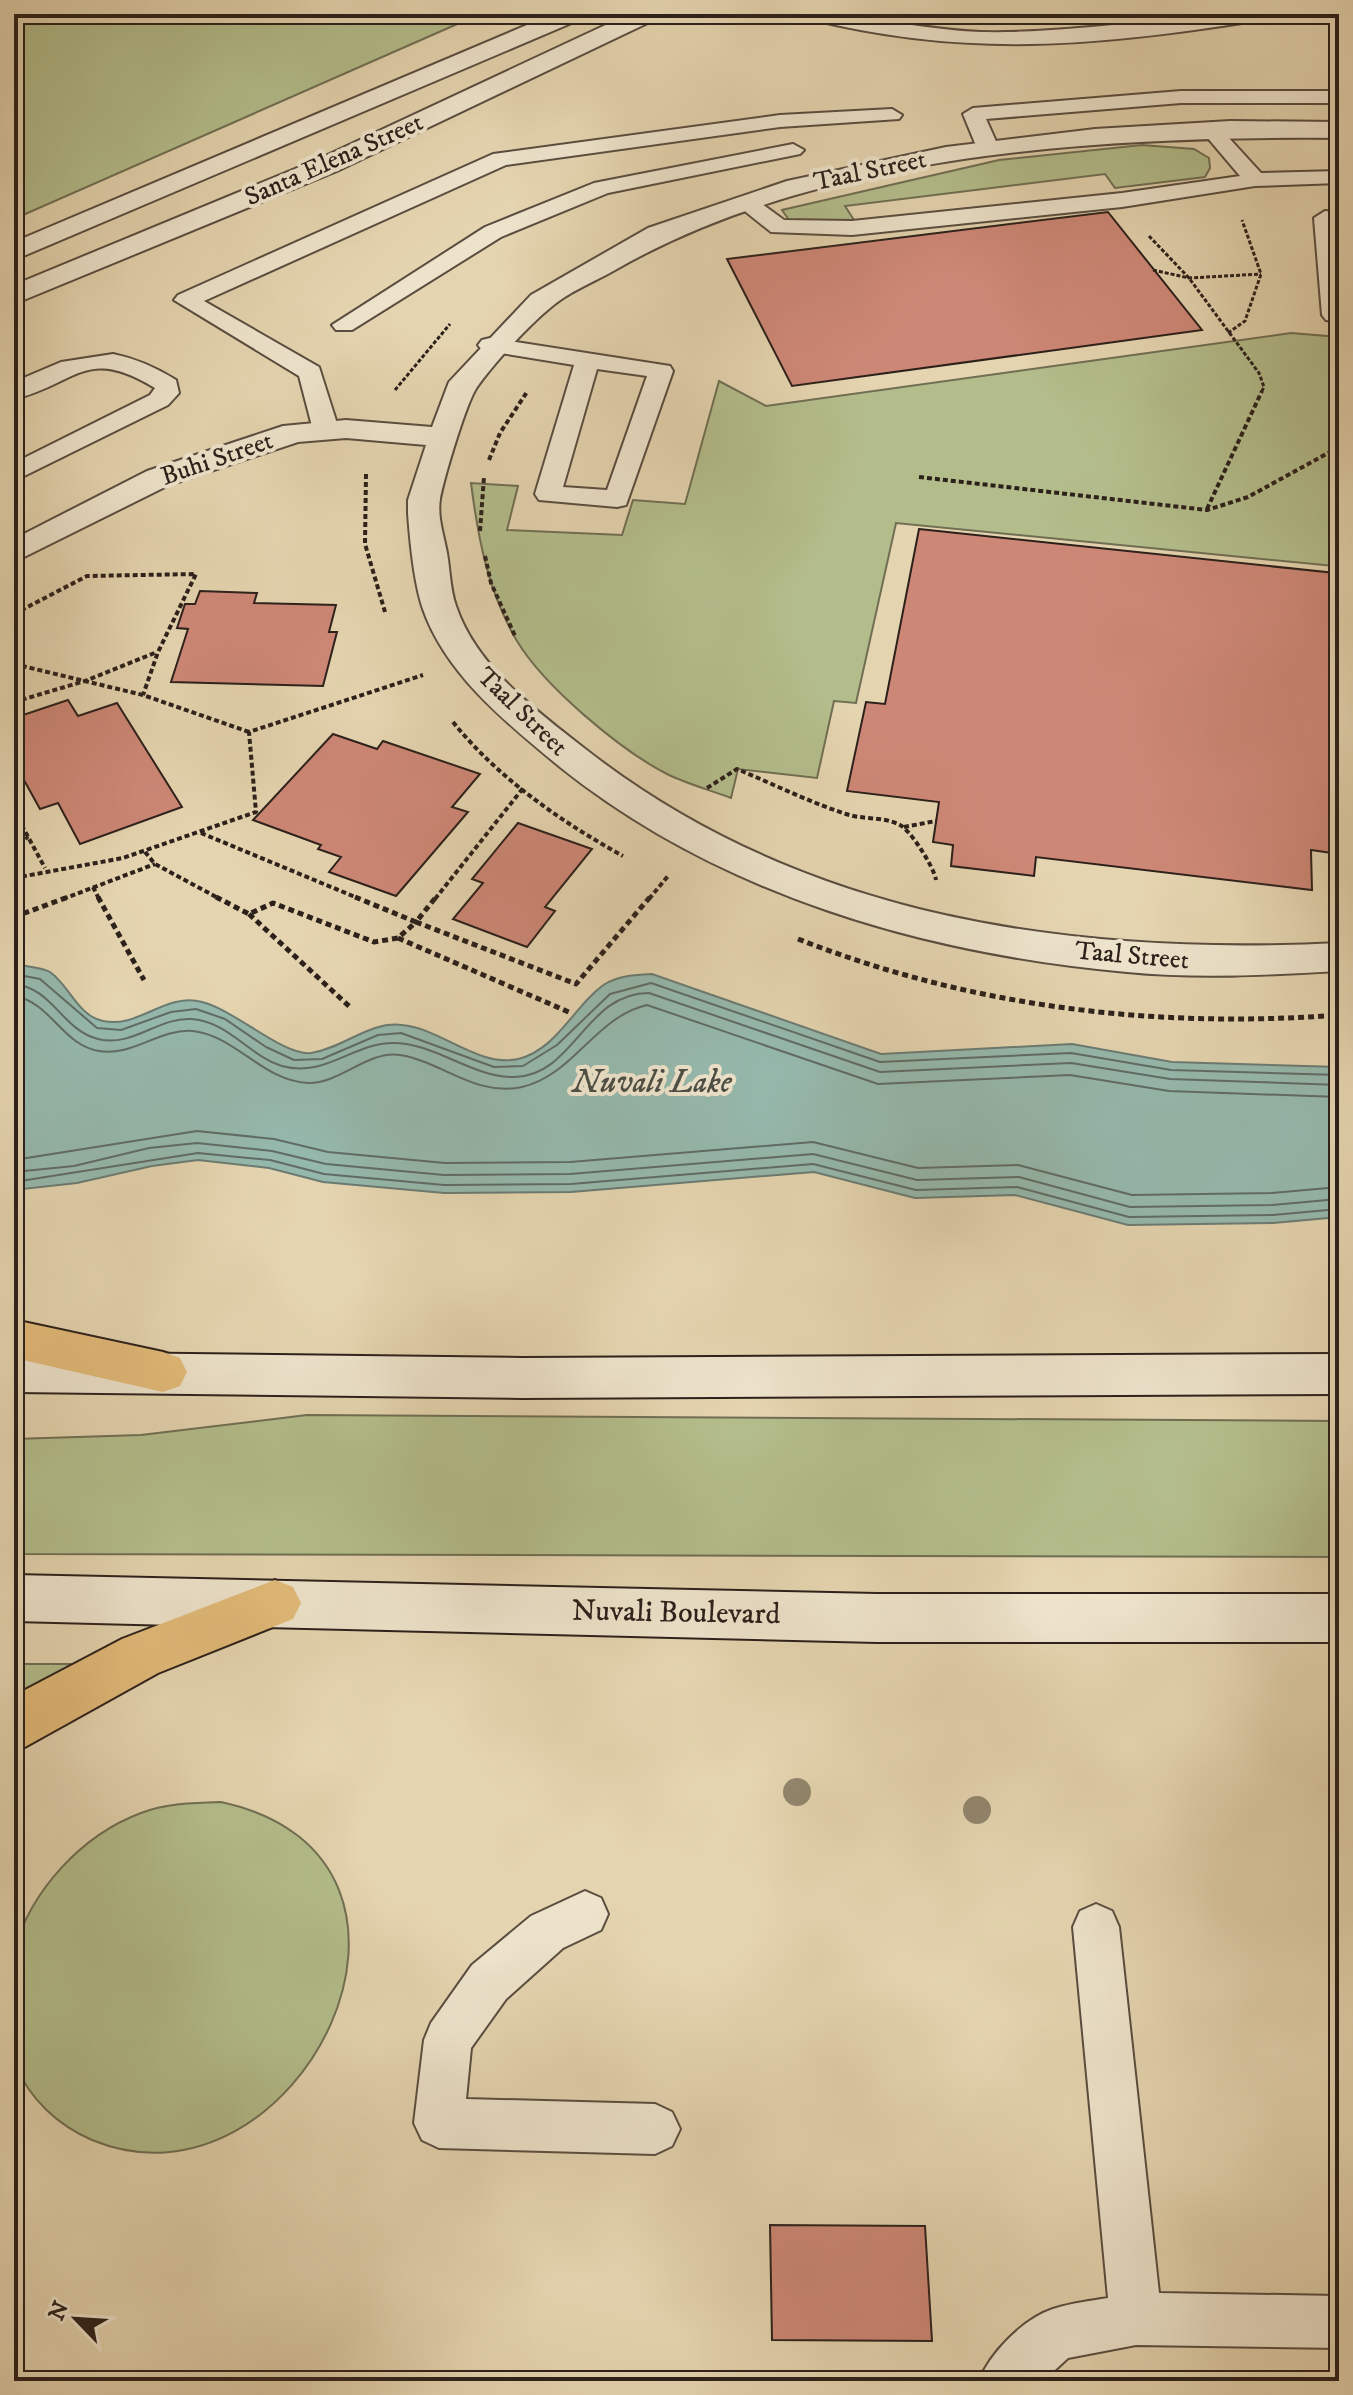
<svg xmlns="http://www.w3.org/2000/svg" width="1353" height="2395" font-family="'IM FELL DW Pica',serif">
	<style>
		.green { fill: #b3bd8b; stroke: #706e53; stroke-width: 2 }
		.water { fill: #95b8ac; stroke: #6b7b72; stroke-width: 2 }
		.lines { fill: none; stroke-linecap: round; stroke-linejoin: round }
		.shore { stroke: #606c64; stroke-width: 2 }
		.building { fill: #cd8776; stroke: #2c201b; stroke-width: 2 }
		.service-casing { stroke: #5a4d40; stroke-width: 4 }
		.minor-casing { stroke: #5a4d40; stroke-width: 4 }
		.tertiary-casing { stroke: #5a4d40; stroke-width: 4 }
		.secondary-casing { stroke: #2c201b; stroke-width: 4 }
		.primary-casing { stroke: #2c201b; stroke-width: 4 }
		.path-far2 { stroke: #2c201b; stroke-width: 3; stroke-dasharray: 4 2; stroke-linecap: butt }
		.path-far1 { stroke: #2c201b; stroke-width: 4; stroke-dasharray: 5 3; stroke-linecap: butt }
		.path { stroke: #2c201b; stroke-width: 5; stroke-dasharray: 6 4; stroke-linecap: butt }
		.service { fill: #ede3cb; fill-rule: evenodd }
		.minor { fill: #ede3cb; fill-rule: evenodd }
		.tertiary { fill: #ede3cb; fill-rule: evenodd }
		.secondary { fill: #ede3cb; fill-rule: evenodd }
		.primary { fill: #e2ba78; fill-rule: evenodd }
		.tree { fill: #92866d }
		.labels { text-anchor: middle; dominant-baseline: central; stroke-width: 8; stroke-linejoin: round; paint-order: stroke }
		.far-street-label { font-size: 26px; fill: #2c201b; stroke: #ede3cb }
		.street-label { font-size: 30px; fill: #2c201b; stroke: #ede3cb }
		.water-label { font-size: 32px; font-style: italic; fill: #4c4e46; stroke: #ede3cb }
	</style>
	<rect width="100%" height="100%" fill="#e4d4af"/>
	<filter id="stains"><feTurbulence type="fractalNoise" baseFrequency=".0025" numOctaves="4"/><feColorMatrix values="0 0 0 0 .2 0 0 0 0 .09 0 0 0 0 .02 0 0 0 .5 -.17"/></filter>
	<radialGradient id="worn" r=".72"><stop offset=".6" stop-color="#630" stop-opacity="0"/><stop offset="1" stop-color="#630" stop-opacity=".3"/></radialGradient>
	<g class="green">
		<path d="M14 14H480L14 219Z"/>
		<path d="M1142 145 1194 149 1209 158 1210 168 1205 177 1115 188 1105 174 845 206 854 220 791 223 782 210 999 160Z"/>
		<path d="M1291 333 1339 337V513H1333L1334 566 896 523 856 703 834 701 817 778 738 769 731 798C710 790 687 784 667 774 620 750 544 686 517 641 488 592 478 538 471 483L518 486 507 530 622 535 633 500 685 504 719 381 766 406Z"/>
		<path d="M307 1415 1339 1421V1557L14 1554V1439L141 1435Z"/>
		<path d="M14 1664H90L14 1699Z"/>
		<path d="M221 1802C480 1858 298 2225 92 2140 59 2126 29 2099 16 2065 8 2042 14 1978 14 1951 31 1890 82 1835 141 1813 167 1803 194 1803 221 1802Z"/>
	</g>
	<path class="water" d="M21 965C29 967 43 968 50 972 69 985 78 1016 103 1021 138 1029 166 992 202 1002 235 1010 283 1056 311 1053 344 1048 369 1021 402 1025 440 1028 479 1068 518 1059 557 1050 575 1004 605 984 620 975 636 975 652 974L881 1054 1072 1044 1172 1062 1339 1067V1217L1273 1223 1128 1225 1015 1195 915 1198 814 1172 571 1192 444 1193 323 1182 269 1168 198 1160 152 1166 77 1183 14 1190V966Z"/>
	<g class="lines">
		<g class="shore">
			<path d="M14 974 40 979 97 1028 121 1030 171 1012 196 1009 225 1019 266 1047 294 1060 322 1059 378 1035 401 1033 494 1067 523 1066 557 1045 610 994 651 983 880 1062 1071 1053 1171 1070 1339 1075"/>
			<path d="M14 984C53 988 62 1030 98 1039 131 1048 159 1017 191 1019 228 1021 249 1056 282 1066 325 1078 353 1043 393 1043 436 1043 472 1078 515 1077 575 1075 585 993 649 993L880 1072 1071 1063 1170 1079 1339 1085"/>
			<path d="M14 996C51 1002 62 1045 99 1051 132 1057 160 1028 193 1031 236 1036 263 1081 308 1083 340 1084 368 1050 400 1055 443 1062 475 1097 522 1087 574 1075 595 1017 647 1005L878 1084 1070 1075 1169 1091 1339 1097"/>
			<path d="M14 1160 197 1131 274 1139 328 1152 445 1163 570 1162 813 1142 918 1168 1018 1165 1132 1195 1272 1193 1339 1187"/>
			<path d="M14 1172 74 1166 149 1148 197 1143 272 1151 326 1164 444 1175 570 1174 813 1154 917 1180 1019 1177 1130 1207 1272 1205 1339 1199"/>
			<path d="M14 1182 198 1153 270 1160 324 1174 444 1185 571 1184 813 1164 916 1190 1017 1187 1129 1217 1273 1215 1339 1209"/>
		</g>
	</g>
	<g class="building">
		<path d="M1108 212 1202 330 792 386 727 259Z"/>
		<path d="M919 529 1335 573 1339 854 1311 850 1312 890 1036 857 1034 876 951 866 953 845 933 842 939 802 847 791 866 702 885 704Z"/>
		<path d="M200 591 257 593 254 603 336 605 329 632H337L323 686 171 682 188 629 177 628 185 604H195Z"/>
		<path d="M68 700 78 716 117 703 182 807 80 844 58 803 40 809 14 762V718Z"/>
		<path d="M333 734 377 749 383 741 480 774 452 807 468 812 396 896 329 872 341 857 318 849 321 845 253 820Z"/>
		<path d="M518 823 592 849 545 907 555 911 527 947 453 919 483 883 472 879Z"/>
		<path d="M770 2225 925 2226 932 2341 772 2340Z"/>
	</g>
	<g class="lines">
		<g class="service-casing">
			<g id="service">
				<path d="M1181 91H1339V103H1181L986 119 999 148 988 154 977 148 963 114 973 108Z"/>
				<path d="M892 109 902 115 899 119 780 127 506 165 204 301 319 367 339 430 335 435H317L313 430 299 376 174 300 178 295 493 154 780 115Z"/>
				<path d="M1211 124 1218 126 1261 173 1339 171V183L1255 186 1122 207 852 235 771 232 736 204 739 199H755L784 220 852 221 1122 193 1240 176 1201 130Z"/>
				<path d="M793 144 804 150 800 154 608 193 501 237 352 330H336L332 325 485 227 594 183Z"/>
				<path d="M1325 211 1339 212V322L1326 320 1322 315 1314 218Z"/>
				<path d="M490 338 670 366 673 371 626 505 617 507 539 500 535 494 574 365 482 350 478 345 482 340ZM597 369 647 376 607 490 563 487Z"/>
				<path d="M113 354C137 359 155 367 176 380L179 393 168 405 14 481V463L150 395 155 388C85 345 77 384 14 399V382L61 362Z"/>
				<path d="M585 1891 601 1898 608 1914 601 1930 563 1948 506 1999 471 2048 466 2099 655 2104 672 2112 680 2129 672 2146 655 2154 439 2148 422 2140 414 2123 424 2040 431 2023 472 1965 531 1916Z"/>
				<path d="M1096 1904 1112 1911 1119 1927 1159 2293 1339 2296V2348L1136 2345 1068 2358 1043 2381H979C990 2353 1023 2319 1053 2309 1070 2303 1090 2301 1108 2298L1073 1927 1080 1911Z"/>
			</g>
		</g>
		<g class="minor-casing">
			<g id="minor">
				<path d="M806 14C865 14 922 30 981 32 1077 34 1171 14 1267 14L1255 21C1097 46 966 58 810 19Z"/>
				<path d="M1230 121 1339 122V138C1105 136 822 151 615 270 594 282 568 292 550 308 527 327 494 363 477 387 466 403 444 478 440 499 437 517 444 536 447 553 450 570 450 589 456 606 476 666 536 711 584 748 801 919 1071 956 1339 943V971C1268 975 1198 979 1127 972 926 954 720 895 560 767 508 724 446 675 423 609 414 583 410 541 408 513V500L426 445 346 438 298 442 169 485 14 562V539L147 471 283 426 346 420 432 427 449 382 531 295 648 228 787 181 946 147 1095 129Z"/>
			</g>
		</g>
		<g class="tertiary-casing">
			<g id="tertiary">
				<path d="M553 14H585L581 19 14 260V242Z"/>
				<path d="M629 14H660L656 19 337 171 14 304V285L319 159Z"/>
			</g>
		</g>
		<g class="secondary-casing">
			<g id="secondary">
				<path d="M14 1352 522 1358 1339 1354V1394L522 1398 14 1392Z"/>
				<path d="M14 1575 877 1594H1339V1642H877L14 1621Z"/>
			</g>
		</g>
		<g class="primary-casing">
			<g id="primary">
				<path d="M14 1320 163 1352 180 1358 187 1372 180 1386 163 1392 14 1358Z"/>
				<path d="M275 1580 293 1587 301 1603 293 1619 158 1673 14 1753V1697L25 1690 122 1639Z"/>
			</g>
		</g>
		<g class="path-far2">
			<path d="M1149 236 1189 278 1259 373 1264 387 1261 393"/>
			<path d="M1153 270 1189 278 1261 274"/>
			<path d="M1228 333 1245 321 1261 274 1242 220"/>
			<path d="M395 390 450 324"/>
		</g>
		<g class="path-far1">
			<path d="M489 460 500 433 527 392"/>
			<path d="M366 474 365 544 385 612"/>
			<path d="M919 477 1207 510 1248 497 1330 452H1339"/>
			<path d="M1207 509 1262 391"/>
			<path d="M480 531 484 477"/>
			<path d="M485 556 491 583 515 636"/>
			<path d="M14 614 87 576 196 574 158 652 143 695"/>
			<path d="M14 664 143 695 249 732"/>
			<path d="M14 702 85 681 157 652"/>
			<path d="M453 722C498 778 560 821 623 856"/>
			<path d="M707 788 737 769C773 784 809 802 846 814 863 820 883 816 900 825 911 831 934 867 936 880"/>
			<path d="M14 811 45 868"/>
			<path d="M14 826 28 839"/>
			<path d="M904 827 936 821"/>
			<path d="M201 833 360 899"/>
			<path d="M145 852 155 864 220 899"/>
			<path d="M14 878 123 858 256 812 249 732 423 675"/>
			<path d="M93 887 99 899"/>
			<path d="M63 899 155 864"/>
			<path d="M435 899 524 787"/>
			<path d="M649 899 668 876"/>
		</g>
		<g class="path">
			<path d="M98 897 144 980"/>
			<path d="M216 897 249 914 273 903 374 942 398 938 416 922 576 984 650 897"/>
			<path d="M355 897 416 922 436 897"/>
			<path d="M249 914 350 1007"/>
			<path d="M14 917 68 897"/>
			<path d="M398 938 571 1013"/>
			<path d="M798 939C971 1007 1154 1029 1339 1015"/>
		</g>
		<use href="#service" class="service"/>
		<use href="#minor" class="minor"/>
		<use href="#tertiary" class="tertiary"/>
		<use href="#secondary" class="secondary"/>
		<use href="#primary" class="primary"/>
	</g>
	<g class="tree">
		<circle cx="797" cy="1792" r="14"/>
		<circle cx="977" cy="1810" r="14"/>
	</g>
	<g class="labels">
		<g class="far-street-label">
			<text transform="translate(334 160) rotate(-24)">Santa Elena Street</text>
			<text transform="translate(870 171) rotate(-12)">Taal Street</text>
			<text transform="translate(217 459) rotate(-19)">Buhi Street</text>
			<text transform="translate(522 712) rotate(44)">Taal Street</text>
			<text transform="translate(1132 956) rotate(5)">Taal Street</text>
		</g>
		<g class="street-label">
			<text transform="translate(676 1613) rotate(1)">Nuvali Boulevard</text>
		</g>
		<g class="water-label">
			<text x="652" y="1083">Nuvali Lake</text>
		</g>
	</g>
	<rect width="1353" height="2395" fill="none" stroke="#e4d4af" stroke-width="48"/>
	<rect x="16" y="16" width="1321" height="2363" fill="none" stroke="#2c201b" stroke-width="4"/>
	<rect x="24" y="24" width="1305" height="2347" fill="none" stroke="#2c201b" stroke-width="2"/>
	<g transform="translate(76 2319) rotate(295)" stroke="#ede3cb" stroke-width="6" paint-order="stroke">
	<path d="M0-6L14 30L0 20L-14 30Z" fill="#2c201b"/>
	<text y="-12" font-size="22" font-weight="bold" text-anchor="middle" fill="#2c201b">N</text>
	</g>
	<rect width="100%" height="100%" filter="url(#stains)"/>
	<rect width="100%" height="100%" fill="url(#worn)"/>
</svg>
